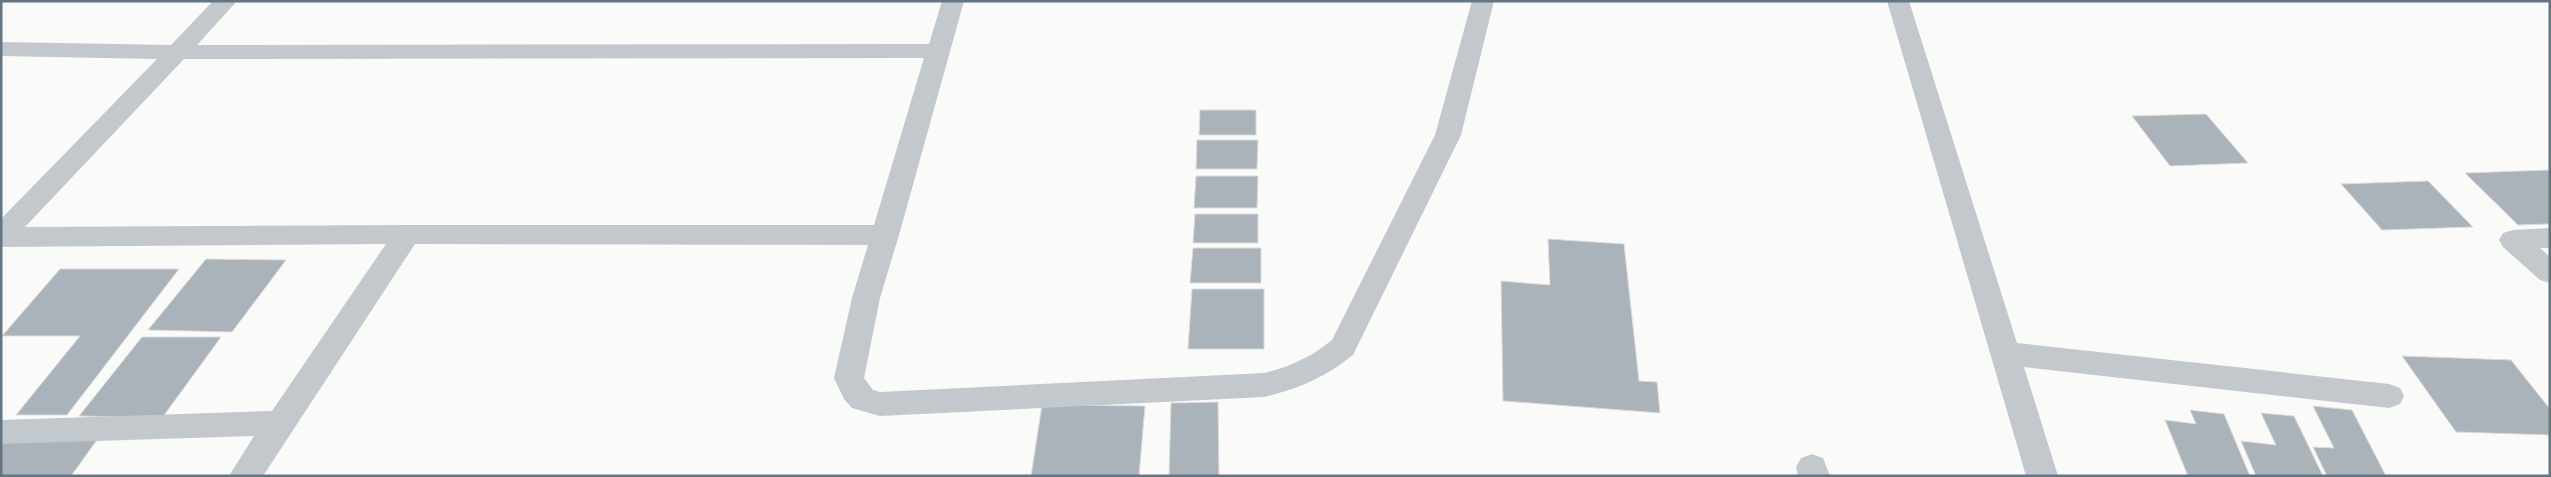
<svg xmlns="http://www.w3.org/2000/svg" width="2551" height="477" font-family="Lato,sans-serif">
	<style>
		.building { fill: #aab3b9; stroke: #dcdcda }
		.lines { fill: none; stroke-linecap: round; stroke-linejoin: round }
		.lane { fill: #c3c8cc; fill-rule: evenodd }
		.street { fill: #c3c8cc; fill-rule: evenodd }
	</style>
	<rect width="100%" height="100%" fill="#fafaf8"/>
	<g class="building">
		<path d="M1200 110H1256V135H1199Z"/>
		<path d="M2206 114 2248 163 2170 166 2132 116Z"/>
		<path d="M1197 140H1258L1257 169H1196Z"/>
		<path d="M2550 170V224L2518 225 2465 173Z"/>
		<path d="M1196 176H1258L1257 208H1194Z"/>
		<path d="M2428 181 2473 227 2382 230 2341 184Z"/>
		<path d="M1195 214H1258V243H1193Z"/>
		<path d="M1548 239 1624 244 1639 381 1657 382 1660 413 1503 401 1501 281 1550 285Z"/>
		<path d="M1193 248H1261V283H1190Z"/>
		<path d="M206 259 286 260 232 332 148 330Z"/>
		<path d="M60 269H179L67 415H16L80 336H2Z"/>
		<path d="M1192 289H1264V349H1188Z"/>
		<path d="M142 337H221L162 418 79 416Z"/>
		<path d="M2402 356 2511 360 2550 409V435L2456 432Z"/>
		<path d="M1218 402 1219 476H1169L1171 403Z"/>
		<path d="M1042 405 1145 406 1139 476H1031Z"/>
		<path d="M2313 406 2352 410 2386 476H2327L2313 447 2334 448Z"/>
		<path d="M2190 410 2224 414 2250 476H2188L2165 420 2196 424Z"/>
		<path d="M2261 413 2294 416 2323 476H2256L2241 441 2276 445Z"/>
		<path d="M5 440H97L71 476H1V445Z"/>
	</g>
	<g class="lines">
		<path class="lane" d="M1472 1H1494L1461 135 1353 355C1326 377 1298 389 1264 397L880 416 852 408 844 399 834 378 852 298 871 235 875 228 885 225 895 228 899 235 880 298 864 378 873 390 880 392 1264 373C1290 367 1311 357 1332 340L1435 135Z"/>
		<g class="street">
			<path d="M213 1H237L197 45 929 44 942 1H964L899 235 895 242 885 245 415 244 263 476H229L254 436 1 444V420L272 411 386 244 1 247V219L157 59 1 56V42L171 45ZM924 58 874 225H407L25 227 184 59Z"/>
			<path d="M1887 1H1909L2017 343 2389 384 2400 388 2404 396 2400 404 2389 408 2024 367 2058 476H2026Z"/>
			<path d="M2550 228V248H2540L2550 257V283L2540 280 2503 247 2499 240 2503 233 2513 230Z"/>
			<path d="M1812 454 1823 458 1830 476H1798L1796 467 1801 458Z"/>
		</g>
	</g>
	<rect width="2551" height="477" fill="none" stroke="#657683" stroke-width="5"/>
</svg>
